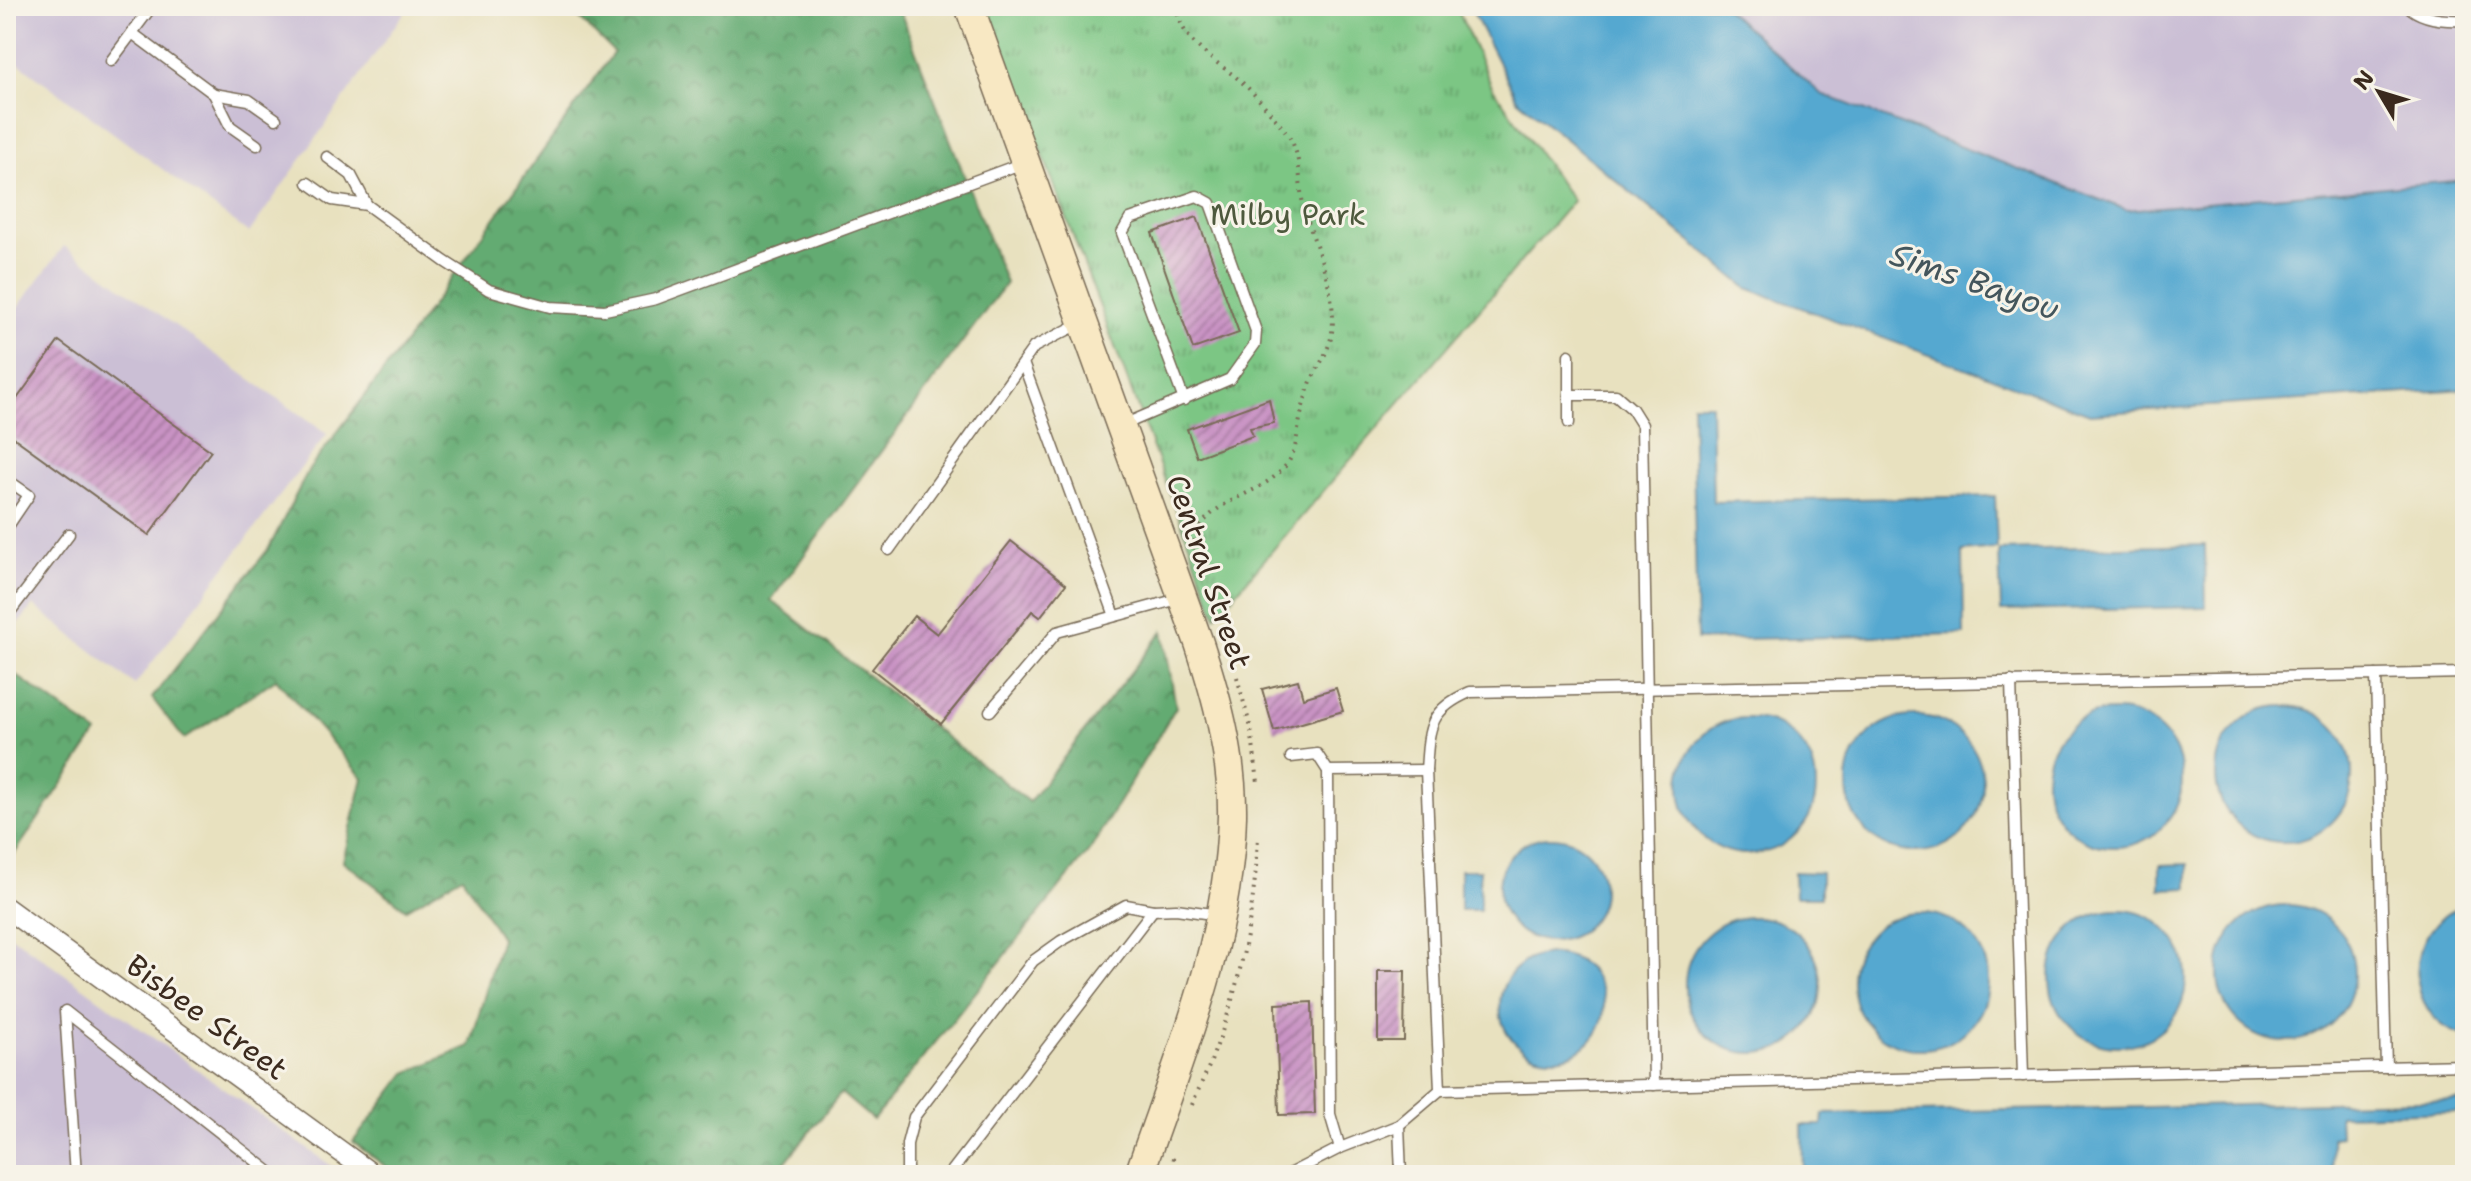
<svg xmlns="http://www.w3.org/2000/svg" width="2471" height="1181" font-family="'Shantell Sans',sans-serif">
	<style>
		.industrial { fill: #cbbfd5 }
		.forest { fill: url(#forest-crowns); stroke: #506a48; stroke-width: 2 }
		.park { fill: url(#park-tufts); stroke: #5b7851; stroke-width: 2 }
		.water { fill: #54a8d0; stroke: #486977; stroke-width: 2 }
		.building { fill: url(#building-hatch) }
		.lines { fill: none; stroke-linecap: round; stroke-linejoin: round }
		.lane-casing { stroke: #786a56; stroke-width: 13 }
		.street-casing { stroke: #786a56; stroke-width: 23 }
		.secondary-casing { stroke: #786a56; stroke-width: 31 }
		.path { stroke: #786a56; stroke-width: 4; stroke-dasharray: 2 6; stroke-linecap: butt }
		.lane { stroke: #fff; stroke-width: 10 }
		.street { stroke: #fff; stroke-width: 20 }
		.secondary { stroke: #f8e8c3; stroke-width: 28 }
		.labels { text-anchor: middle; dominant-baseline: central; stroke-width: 6; stroke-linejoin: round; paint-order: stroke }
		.park-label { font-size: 30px; fill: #4e593d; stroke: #f7f3e8 }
		.street-label { font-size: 30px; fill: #3b2a1e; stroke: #f7f3e8 }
		.water-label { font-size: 32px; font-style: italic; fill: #44565c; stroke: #f7f3e8 }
	</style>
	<defs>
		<pattern id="forest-crowns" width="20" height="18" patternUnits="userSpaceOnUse" patternTransform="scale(2)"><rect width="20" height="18" fill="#64ab72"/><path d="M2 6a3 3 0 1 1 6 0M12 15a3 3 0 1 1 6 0" fill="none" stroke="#548b5d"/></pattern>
		<pattern id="park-tufts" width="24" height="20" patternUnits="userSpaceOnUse" patternTransform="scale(2)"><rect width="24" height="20" fill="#7bc684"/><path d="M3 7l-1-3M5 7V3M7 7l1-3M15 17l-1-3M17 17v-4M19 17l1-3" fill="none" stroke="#66a16b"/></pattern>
		<pattern id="building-hatch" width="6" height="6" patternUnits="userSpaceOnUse" patternTransform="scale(2)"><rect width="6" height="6" fill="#c993c4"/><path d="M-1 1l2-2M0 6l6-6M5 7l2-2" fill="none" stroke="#a4789f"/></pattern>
	</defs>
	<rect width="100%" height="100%" fill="#f7f3e8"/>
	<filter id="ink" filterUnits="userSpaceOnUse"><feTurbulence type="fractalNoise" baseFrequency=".0125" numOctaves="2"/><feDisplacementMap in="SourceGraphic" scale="16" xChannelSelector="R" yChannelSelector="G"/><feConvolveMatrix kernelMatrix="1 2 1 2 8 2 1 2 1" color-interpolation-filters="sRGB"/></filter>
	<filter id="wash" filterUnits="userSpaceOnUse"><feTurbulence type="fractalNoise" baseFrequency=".006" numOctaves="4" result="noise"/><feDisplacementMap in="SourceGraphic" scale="32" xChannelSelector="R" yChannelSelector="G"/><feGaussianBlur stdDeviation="1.8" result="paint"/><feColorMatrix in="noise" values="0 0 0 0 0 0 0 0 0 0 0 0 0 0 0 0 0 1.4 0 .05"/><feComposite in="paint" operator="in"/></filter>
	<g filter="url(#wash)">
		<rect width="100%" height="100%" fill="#e8e1bf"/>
		<g class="industrial">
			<path d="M6 6H409L249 233 6 54Z"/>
			<path d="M1723 6H2465V180L2127 210 1820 94Z"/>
			<path d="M64 246 327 434 135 685 33 605 6 640V323Z"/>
			<path d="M6 932 344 1175H6Z"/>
		</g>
		<g class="forest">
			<path d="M567 6H898L1006 283 771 600 1029 802 1163 631 1176 707 1090 850 873 1120 841 1093 775 1175H397L353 1142 406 1073 470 1046 501 938 462 876 406 909 343 861 363 778 276 679 184 739 152 698 269 548 308 471 410 336 614 52Z"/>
			<path d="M6 668 97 733 6 866Z"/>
		</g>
		<path class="park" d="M987 6H1456L1492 87 1573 201 1216 616Z"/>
		<g class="water">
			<path d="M1470 6H1723L1821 94 2127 210 2465 180V389L2090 414 1747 288 1517 99Z"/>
			<path d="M1692 404H1711L1713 502 1995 496 1997 548 1963 551 1964 634 1697 640Z"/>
			<path d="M2205 545 2206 607 2001 611 1999 550Z"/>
			<circle cx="2284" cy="774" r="68"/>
			<circle cx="2114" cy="779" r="68"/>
			<circle cx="1915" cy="784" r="68"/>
			<circle cx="1748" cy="786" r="68"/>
			<circle cx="1551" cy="889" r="52"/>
			<path d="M2188 864V888L2160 889V865Z"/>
			<rect x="1460" y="870" width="20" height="40"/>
			<path d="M1794 872 1821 873V897H1795Z"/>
			<circle cx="2286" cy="973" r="68"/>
			<path d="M2465 905V1036C2400 1018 2403 925 2465 905Z"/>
			<circle cx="2118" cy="978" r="68"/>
			<circle cx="1920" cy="981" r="68"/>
			<circle cx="1753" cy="985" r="68"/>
			<circle cx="1552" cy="1006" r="52"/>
			<path d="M2465 1100V1112L2339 1115 2340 1136 2332 1137 2333 1175H1803L1802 1125H1822L1823 1114Z"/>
		</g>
		<g id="blocks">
			<g class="building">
				<path d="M1197 217 1239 333 1193 349 1152 233Z"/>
				<path d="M59 341 211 451 149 535 6 432V414Z"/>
				<path d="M1269 399 1274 423 1250 428 1253 436 1197 457 1187 429Z"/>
				<path d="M1011 541 1066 584 1040 617 1032 611 941 724 872 669 914 616 937 634Z"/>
				<path d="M1298 680 1303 698 1336 688 1343 711 1274 731 1262 689Z"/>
				<path d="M1378 971H1405L1404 1041H1378Z"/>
				<path d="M1312 1002 1315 1114 1279 1115 1276 1004Z"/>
			</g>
		</g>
	</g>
	<g filter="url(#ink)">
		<use href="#blocks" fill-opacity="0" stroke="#786a56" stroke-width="2"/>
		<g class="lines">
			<g class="lane-casing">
				<g id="lane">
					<path d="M2408 6C2422 20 2446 21 2465 20"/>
					<path d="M132 33 214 94 230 126 257 145"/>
					<path d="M111 61 152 6"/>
					<path d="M214 94 249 100 276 119"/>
					<path d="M327 157 351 175 367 205 444 261 489 290 550 307 605 310 656 299 1023 163"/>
					<path d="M308 183 332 200 367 205"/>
					<path d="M1023 363 1115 616"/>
					<path d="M1569 395H1616L1632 409 1642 425 1654 1085"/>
					<path d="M1569 423V355"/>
					<path d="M1123 425 1230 379 1255 344 1256 331 1210 203 1197 196 1130 219 1122 233 1184 400"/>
					<path d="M6 479 29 495 6 529"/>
					<path d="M889 550 1034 347 1081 323"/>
					<path d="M6 617 69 534"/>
					<path d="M2376 675 2465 673"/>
					<path d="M2011 681 2023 1076"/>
					<path d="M990 711 1057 632 1182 598"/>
					<path d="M1328 771 1426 770"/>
					<path d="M1440 1090 2465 1065"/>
					<path d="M1399 1125 1401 1175"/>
					<path d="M1340 1148 1399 1125 1440 1090 1426 770C1429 728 1428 710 1470 692L2376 675 2386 1067"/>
					<path d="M76 1175 65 1011 274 1175"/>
					<path d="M907 1175V1144L914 1117 1033 961 1061 941 1126 905 1153 910 1176 909 1219 915"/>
					<path d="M949 1175 1153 910"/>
					<path d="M1287 1175 1340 1148 1330 1114 1328 771 1317 754 1291 757"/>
				</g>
			</g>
			<g class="street-casing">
				<path id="street" d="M6 908 373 1175"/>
			</g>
			<g class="secondary-casing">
				<path id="secondary" d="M969 6 1199 643C1217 698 1233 757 1232 816 1229 942 1179 1058 1139 1175"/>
			</g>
			<g class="path">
				<path d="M1176 6C1182 47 1220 61 1246 86 1260 100 1274 117 1286 132 1304 156 1297 182 1304 208 1315 249 1340 295 1331 338 1327 353 1320 364 1313 377 1306 392 1301 413 1298 430 1296 443 1295 453 1287 464 1259 501 1199 496 1193 550"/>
				<path d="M1237 677 1251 729 1258 782"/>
				<path d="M1192 1105C1199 1087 1208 1071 1214 1053 1241 985 1255 908 1258 835"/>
				<path d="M1169 1175 1174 1154"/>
			</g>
			<use href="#lane" class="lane"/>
			<use href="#street" class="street"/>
			<use href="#secondary" class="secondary"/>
		</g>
	</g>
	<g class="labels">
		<g class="park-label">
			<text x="1288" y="214">Milby Park</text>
		</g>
		<g class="street-label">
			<text transform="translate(1209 572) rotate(71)">Central Street</text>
			<text transform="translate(207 1017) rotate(36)">Bisbee Street</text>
		</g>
		<g class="water-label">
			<text transform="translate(1975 281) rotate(19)">Sims Bayou</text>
		</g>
	</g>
	<rect width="2471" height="1181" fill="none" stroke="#f7f3e8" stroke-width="32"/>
	<g transform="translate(2379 92) rotate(308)" stroke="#f7f3e8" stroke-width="6" paint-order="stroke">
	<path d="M0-6L14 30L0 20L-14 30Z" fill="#3b2a1e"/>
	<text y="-12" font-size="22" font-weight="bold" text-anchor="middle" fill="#3b2a1e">N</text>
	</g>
</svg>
